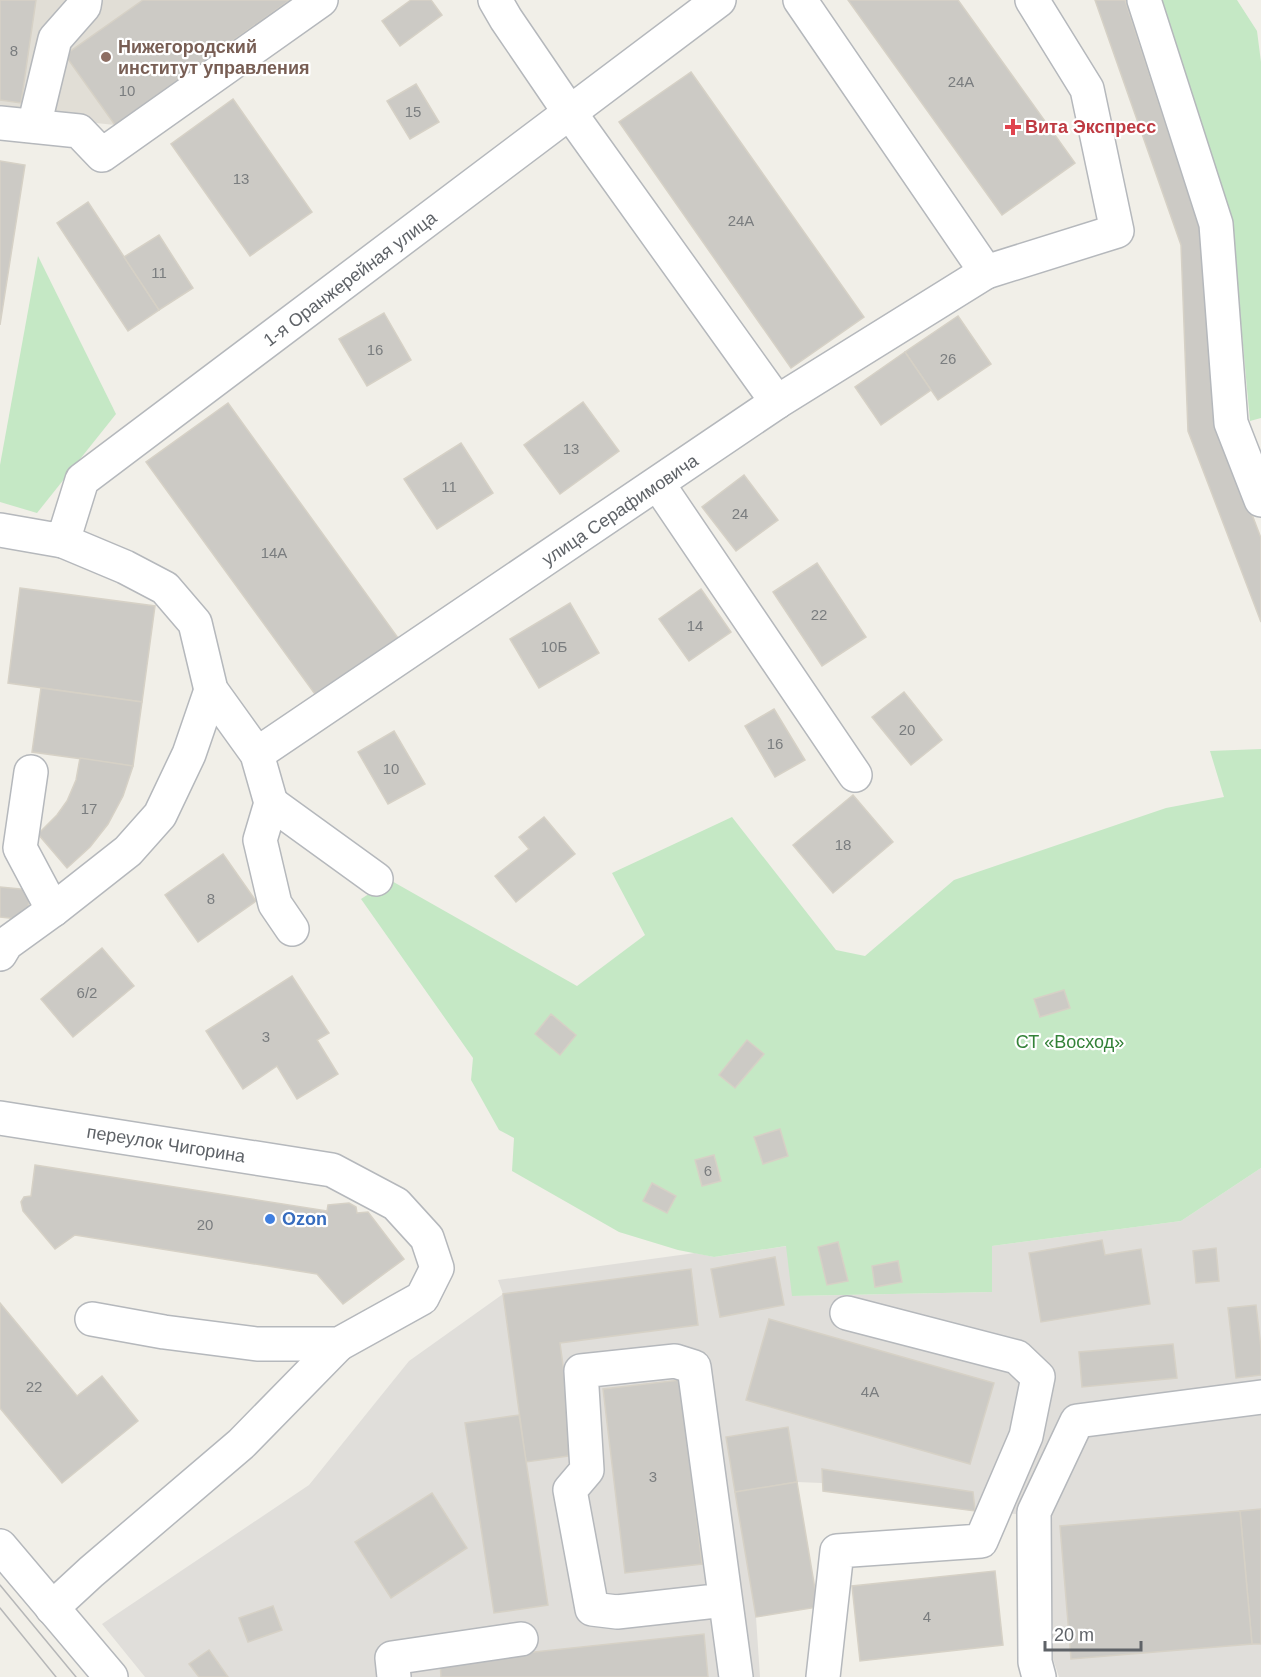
<svg xmlns="http://www.w3.org/2000/svg" width="1261" height="1677" font-family="Helvetica,sans-serif">
	<style>
		.industrial { fill: #e0deda }
		.education { fill: #e1ded6 }
		.green { fill: #c5e8c5 }
		.building { fill: #cccac5; stroke: #d6d1c6; stroke-width: 1.5 }
		.lines { fill: none; stroke-linecap: round; stroke-linejoin: round }
		.minor-casing { stroke: #b5b8bc; stroke-width: 36 }
		.minor { stroke: #fff; stroke-width: 33 }
		.tram { stroke: #b6b7b8; stroke-width: 1.5 }
		.education-dot { fill: #8d6e63; stroke: #fff; stroke-width: 2 }
		.health-dot { fill: #e0444e; stroke: #fff; stroke-width: 2 }
		.shop-dot { fill: #3f7fe0; stroke: #fff; stroke-width: 2 }
		.labels { text-anchor: middle; dominant-baseline: central; stroke-width: 4.5; stroke-linejoin: round; paint-order: stroke }
		.number-label { font-size: 15px; fill: #7a7d7f }
		.education-label { font-size: 18px; font-weight: bold; fill: #785e54; stroke: #fff; text-anchor: start }
		.health-label { font-size: 18px; font-weight: bold; fill: #be3a42; stroke: #fff; text-anchor: start }
		.street-label { font-size: 18px; fill: #5f6368; stroke: #fff }
		.park-label { font-size: 18px; fill: #348238; stroke: #fff }
		.shop-label { font-size: 18px; font-weight: bold; fill: #366cbe; stroke: #fff; text-anchor: start }
	</style>
	<rect width="100%" height="100%" fill="#f1efe8"/>
	<path class="industrial" d="M1261 1168V1677H1059L1049 1647H1021L1016 1514 975 1511 973 1492 823 1469 822 1483 797 1482 736 1492 756 1617 760 1677H145L102 1624 309 1485 409 1361 503 1294 498 1280 695 1253 714 1257 787 1246 793 1296 992 1292V1246L1181 1221Z"/>
	<path class="education" d="M0 0H290L115 125 0 113Z"/>
	<g class="green">
		<path d="M1158 0H1237L1257 31 1261 62V418L1250 421 1231 215Z"/>
		<path d="M38 256 116 414 37 513 0 502V465Z"/>
		<path d="M1261 749V1168L1181 1221 992 1246V1292L792 1296 786 1246 714 1257 678 1250 619 1232 512 1171 514 1138 499 1130 471 1080 473 1058 361 899 390 880 577 986 645 935 612 873 732 817 836 950 865 956 954 880 1166 808 1224 797 1210 751Z"/>
	</g>
	<g class="building">
		<path d="M0 0H36L21 103 0 100Z"/>
		<path d="M143 0H290L115 125 65 55Z"/>
		<path d="M411 0H431L442 15 400 46 382 21Z"/>
		<path d="M848 0H958L1075 163 1002 215Z"/>
		<path d="M1095 0H1125L1206 247 1217 423 1261 538V622L1188 431 1181 245Z"/>
		<path d="M691 72 864 317 791 368 619 122Z"/>
		<path d="M416 84 439 122 410 139 387 101Z"/>
		<path d="M233 99 312 212 250 256 171 144Z"/>
		<path d="M0 161 25 165 0 325Z"/>
		<path d="M88 202 159 310 128 331 57 223Z"/>
		<path d="M159 235 193 288 159 310 124 257Z"/>
		<path d="M384 313 411 360 367 386 339 339Z"/>
		<path d="M958 316 991 364 938 400 905 352Z"/>
		<path d="M905 352 931 390 881 425 855 387Z"/>
		<path d="M583 402 619 451 560 494 524 445Z"/>
		<path d="M228 403 401 642 320 701 146 462Z"/>
		<path d="M461 443 493 493 437 529 404 479Z"/>
		<path d="M744 475 778 520 736 551 702 507Z"/>
		<path d="M817 563 866 637 822 666 773 592Z"/>
		<path d="M20 588 155 606 142 702 8 683Z"/>
		<path d="M701 589 731 632 689 661 659 619Z"/>
		<path d="M570 603 599 653 539 688 510 639Z"/>
		<path d="M41 688 142 702 133 766 32 752Z"/>
		<path d="M904 692 942 740 911 765 872 717Z"/>
		<path d="M774 709 805 760 775 777 745 726Z"/>
		<path d="M394 731 425 784 388 804 358 752Z"/>
		<path d="M80 758 133 766 123 796 108 824 90 847 67 868 38 834 57 815 67 801 76 780Z"/>
		<path d="M853 795 893 842 833 893 793 845Z"/>
		<path d="M544 817 575 854 516 902 495 876 529 849 519 837Z"/>
		<path d="M223 854 256 901 198 942 165 895Z"/>
		<path d="M0 887 30 890 27 920 0 917Z"/>
		<path d="M102 948 134 986 73 1037 41 999Z"/>
		<path d="M292 976 329 1033 317 1040 338 1074 297 1099 277 1066 243 1089 206 1031Z"/>
		<path d="M1064 990 1070 1008 1040 1017 1034 999Z"/>
		<path d="M551 1014 576 1035 560 1055 535 1034Z"/>
		<path d="M747 1040 764 1054 735 1088 719 1075Z"/>
		<path d="M780 1129 788 1156 763 1164 754 1137Z"/>
		<path d="M714 1155 721 1181 702 1186 695 1160Z"/>
		<path d="M35 1165 327 1211 328 1205 349 1203 356 1207 357 1213 368 1212 404 1259 343 1304 317 1274 75 1235 55 1249 23 1211 21 1202 24 1197 31 1196Z"/>
		<path d="M652 1183 676 1196 667 1213 643 1201Z"/>
		<path d="M1102 1240 1105 1255 1141 1249 1150 1304 1041 1322 1029 1253Z"/>
		<path d="M838 1242 848 1281 827 1285 818 1247Z"/>
		<path d="M1216 1248 1219 1281 1196 1283 1193 1251Z"/>
		<path d="M775 1257 784 1305 720 1317 711 1269Z"/>
		<path d="M898 1261 902 1282 875 1287 872 1266Z"/>
		<path d="M691 1269 698 1325 560 1343 575 1455 526 1462 503 1294Z"/>
		<path d="M0 1303 77 1396 102 1376 138 1421 62 1483 0 1408Z"/>
		<path d="M1256 1305 1261 1348V1375L1236 1378 1228 1308Z"/>
		<path d="M769 1319 994 1383 970 1464 746 1400Z"/>
		<path d="M1173 1344 1177 1378 1082 1387 1079 1352Z"/>
		<path d="M680 1380 702 1564 625 1573 603 1389Z"/>
		<path d="M519 1415 548 1605 494 1613 465 1423Z"/>
		<path d="M788 1427 797 1482 735 1492 726 1437Z"/>
		<path d="M822 1469 973 1492 975 1511 823 1491Z"/>
		<path d="M797 1482 818 1607 756 1617 735 1492Z"/>
		<path d="M432 1493 467 1548 391 1598 355 1542Z"/>
		<path d="M1261 1509V1644H1252L1240 1511Z"/>
		<path d="M1240 1511 1252 1644 1071 1659 1060 1526Z"/>
		<path d="M995 1571 1003 1645 860 1661 852 1586Z"/>
		<path d="M273 1606 282 1630 248 1642 239 1618Z"/>
		<path d="M704 1634 708 1677H441L440 1662Z"/>
		<path d="M209 1650 228 1677H199L189 1664Z"/>
	</g>
	<g class="lines">
		<g class="minor-casing">
			<g id="minor">
				<path d="M495 0 506 19 570 113 777 402"/>
				<path d="M800 0 986 272 1117 231 1087 89 1032 0"/>
				<path d="M1144 0 1216 224 1231 423 1261 500"/>
				<path d="M0 123 79 131 102 155 321 0"/>
				<path d="M34 126 55 39 84 6 85 0"/>
				<path d="M658 484 855 775"/>
				<path d="M0 530 63 541 82 480 719 0"/>
				<path d="M63 541 125 567 165 588 195 623 211 690 257 754 271 803 260 840 275 904 292 929"/>
				<path d="M257 754 777 402 986 272"/>
				<path d="M31 772 20 848 53 910"/>
				<path d="M271 803 376 879"/>
				<path d="M0 954 6 944 53 910 128 851 160 815 189 754 211 690"/>
				<path d="M0 1118 332 1170 396 1204 427 1238 437 1268 422 1298 339 1344H257L164 1332 92 1319"/>
				<path d="M0 1546 111 1677"/>
				<path d="M725 1600 617 1612 592 1609 570 1490 587 1470 581 1371 675 1361 694 1367 736 1677"/>
				<path d="M52 1608 91 1572 241 1444 339 1344"/>
				<path d="M394 1677 392 1658 521 1639"/>
				<path d="M823 1677 837 1551 981 1541 1026 1436 1038 1377 1017 1357 847 1313"/>
				<path d="M1039 1677 1035 1662 1034 1512 1077 1421 1261 1397"/>
			</g>
		</g>
		<use href="#minor" class="minor"/>
		<g class="tram">
			<path d="M0 1585 76 1677"/>
			<path d="M0 1608 56 1677"/>
		</g>
	</g>
	<circle class="education-dot" cx="106" cy="57" r="6"/>
	<path class="health-dot" d="M1010 118h6v6h6v6h-6v6h-6v-6h-6v-6h6z"/>
	<circle class="shop-dot" cx="270" cy="1219" r="6"/>
	<g class="labels">
		<g class="number-label">
			<text x="14" y="50">8</text>
			<text x="961" y="81">24А</text>
			<text x="127" y="90">10</text>
			<text x="413" y="111">15</text>
			<text x="241" y="178">13</text>
			<text x="741" y="220">24А</text>
			<text x="159" y="272">11</text>
			<text x="375" y="349">16</text>
			<text x="948" y="358">26</text>
			<text x="571" y="448">13</text>
			<text x="449" y="486">11</text>
			<text x="740" y="513">24</text>
			<text x="274" y="552">14А</text>
			<text x="819" y="614">22</text>
			<text x="695" y="625">14</text>
			<text x="554" y="646">10Б</text>
			<text x="907" y="729">20</text>
			<text x="775" y="743">16</text>
			<text x="391" y="768">10</text>
			<text x="89" y="808">17</text>
			<text x="843" y="844">18</text>
			<text x="211" y="898">8</text>
			<text x="87" y="992">6/2</text>
			<text x="266" y="1036">3</text>
			<text x="708" y="1170">6</text>
			<text x="205" y="1224">20</text>
			<text x="34" y="1386">22</text>
			<text x="870" y="1391">4А</text>
			<text x="653" y="1476">3</text>
			<text x="927" y="1616">4</text>
		</g>
		<g class="education-label">
			<text x="118" y="47">Нижегородский<tspan x="118" dy="21">институт управления</tspan></text>
		</g>
		<g class="health-label">
			<text x="1025" y="127">Вита Экспресс</text>
		</g>
		<g class="street-label">
			<text transform="translate(350 279) rotate(-37)">1-я Оранжерейная улица</text>
			<text transform="translate(620 510) rotate(-34)">улица Серафимовича</text>
			<text transform="translate(166 1144) rotate(9)">переулок Чигорина</text>
		</g>
		<g class="park-label">
			<text x="1070" y="1042">СТ «Восход»</text>
		</g>
		<g class="shop-label">
			<text x="282" y="1219">Ozon</text>
		</g>
	</g>
	<path d="M1045 1641v9h96v-9" fill="none" stroke="#5f6368" stroke-width="3"/>
	<text x="1054" y="1641" font-size="18" fill="#5f6368" stroke="#ffffff" stroke-width="4.5" paint-order="stroke">20 m</text>
</svg>
